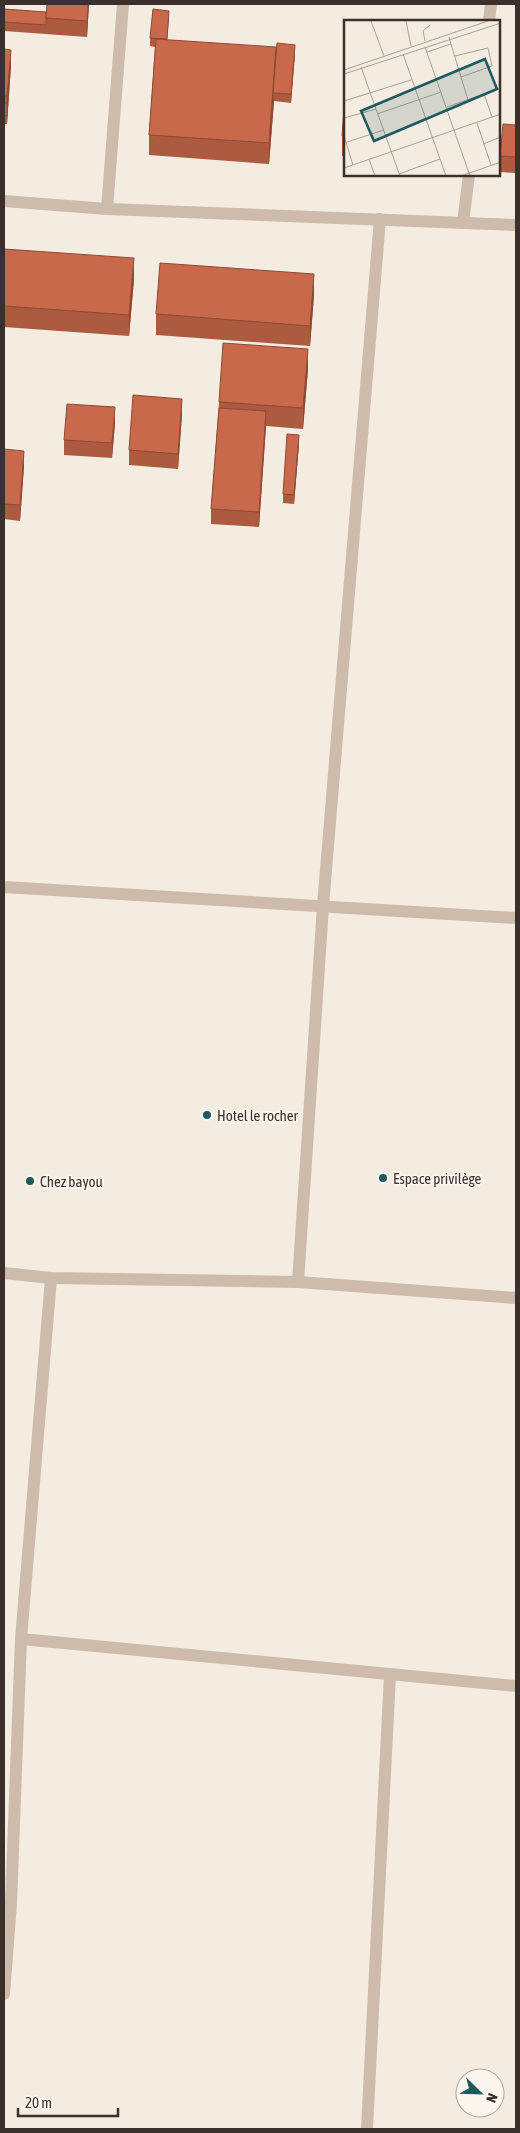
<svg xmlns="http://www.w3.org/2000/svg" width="520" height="2133" font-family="'Asap Condensed',sans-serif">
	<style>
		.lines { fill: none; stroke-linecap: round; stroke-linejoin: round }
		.minor { stroke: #cdbbac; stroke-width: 12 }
		.wall { fill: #ac5a40 }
		.shaded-wall { fill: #8c4a34 }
		.building { fill: #c8694b; stroke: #8c4a34 }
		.poi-dot { fill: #1f5a5e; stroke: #fbf5ee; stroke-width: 2 }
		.labels { text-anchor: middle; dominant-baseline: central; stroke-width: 4; stroke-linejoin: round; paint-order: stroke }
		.poi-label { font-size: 15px; fill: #3b302b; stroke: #fbf5ee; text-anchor: start }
		.inset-road { fill: none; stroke: #aaa098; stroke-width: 1 }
		.view { fill: #1f5a5e; fill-opacity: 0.15; stroke: #1f5a5e; stroke-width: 2.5 }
		.inset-edge { fill: none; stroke: #3b302b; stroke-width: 2.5 }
	</style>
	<rect width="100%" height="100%" fill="#f4ebe1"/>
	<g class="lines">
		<g class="minor">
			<path d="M489 21 491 4"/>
			<path d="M4 201 107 209 516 225"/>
			<path d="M107 209 123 4"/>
			<path d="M463 222 469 175"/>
			<path d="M4 887 516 918"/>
			<path d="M4 1273 51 1278 298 1282 516 1298"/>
			<path d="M298 1282 323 906 380 219"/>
			<path d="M21 1639 516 1686"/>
			<path d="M4 1994 11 1903 21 1639 51 1278"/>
			<path d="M367 2129 390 1675"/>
		</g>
	</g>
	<g class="wall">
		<path d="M89 4 87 37 4 31V9L46 12Z"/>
		<path d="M169 19 167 40 295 53 291 103 274 101 269 164 149 155V135L155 47 150 46V38Z"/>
		<path d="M4 49 11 65 7 124H4Z"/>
		<path d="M345 96V156H342V136Z"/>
		<path d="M516 125V173L500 172V156Z"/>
		<path d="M4 249 134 279 129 336 4 327Z"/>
		<path d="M314 295 310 346 156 335V314Z"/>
		<path d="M308 369 303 429 266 426 259 527 211 524V509L219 402Z"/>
		<path d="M182 414 178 469 129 465V450Z"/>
		<path d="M115 423 112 458 64 455V440Z"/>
		<path d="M299 444 294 504 283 503V494Z"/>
		<path d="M4 449 24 466 20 521 4 519Z"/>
	</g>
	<g class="shaded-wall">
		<path d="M88 4H89L87 37V21Z"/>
		<path d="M295 45V53L291 103V94Z"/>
		<path d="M276 47 273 93 274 101 269 164V143Z"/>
		<path d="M11 50V65L7 124V96Z"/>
		<path d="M134 258V279L129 336V315Z"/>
		<path d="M314 274V295L310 346V326Z"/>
		<path d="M308 349V369L303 429V408Z"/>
		<path d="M182 399V414L178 469V454Z"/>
		<path d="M115 407V423L112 458V443Z"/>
		<path d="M266 411V426L259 527V512Z"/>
		<path d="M299 435V444L294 504V495Z"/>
		<path d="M24 451V466L20 521V505Z"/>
	</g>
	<g class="building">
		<path d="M47 4H88L87 21 46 18Z"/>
		<path d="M4 9 46 12V25L4 22Z"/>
		<path d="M153 9 169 11 167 39 150 38Z"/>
		<path d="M156 39 276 47 269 143 149 135Z"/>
		<path d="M277 43 295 45 291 94 273 93Z"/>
		<path d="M4 49 11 50 7 96H4Z"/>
		<path d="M345 96V136H342Z"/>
		<path d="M4 103H7V116L4 115Z"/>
		<path d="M503 124 516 125V157L500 156Z"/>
		<path d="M4 249 134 258 129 315 4 306Z"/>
		<path d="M160 263 314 274 310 326 156 314Z"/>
		<path d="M223 343 308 349 303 408 219 402Z"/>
		<path d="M133 395 182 399 178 454 129 450Z"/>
		<path d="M67 404 115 407 112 443 64 440Z"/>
		<path d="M219 408 266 411 259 512 211 509Z"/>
		<path d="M287 434 299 435 294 495 283 494Z"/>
		<path d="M4 449 24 451 20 505 4 504Z"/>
	</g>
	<g class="poi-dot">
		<circle cx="207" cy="1115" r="5"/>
		<circle cx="383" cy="1178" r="5"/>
		<circle cx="30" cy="1181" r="5"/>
	</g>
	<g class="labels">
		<g class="poi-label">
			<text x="217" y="1115">Hotel le rocher</text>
			<text x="393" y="1178">Espace privilège</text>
			<text x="40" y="1181">Chez bayou</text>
		</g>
	</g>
	<g transform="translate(344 20)">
		<rect width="156" height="156" fill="#f4ebe1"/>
		<path class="inset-road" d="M27 1 40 36M62 1 67 26M81 21 79 11 86 5M107 24 124 80M81 27 126 156M83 32 107 24 105 17M59 34 102 156M111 36 144 28 148 46 117 57M17 47 56 156M0 50 144 1M0 54 157 3M140 74 148 97M0 81 67 60M103 87 157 68M33 94 97 72M0 98 32 89M133 103 147 145M0 116 9 145M0 123 40 110M139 124 157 117M25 139 31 156M0 148 157 94M55 154 96 139M117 156 157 142"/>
		<path class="view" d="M141 39 153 69 30 121 17 91Z"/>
		<rect width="156" height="156" class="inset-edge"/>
	</g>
	<rect width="520" height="2133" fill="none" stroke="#3b302b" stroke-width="10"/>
	<g transform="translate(480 2093) rotate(113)"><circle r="24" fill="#fbf5ee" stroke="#aea6a0"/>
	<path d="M0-4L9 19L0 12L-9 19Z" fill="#1f5a5e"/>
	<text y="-8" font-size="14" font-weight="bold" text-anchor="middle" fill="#3b302b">N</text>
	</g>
	<path d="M18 2108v8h100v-8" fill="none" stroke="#3b302b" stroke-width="2.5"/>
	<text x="25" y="2108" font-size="15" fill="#3b302b" stroke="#fbf5ee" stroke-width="4" paint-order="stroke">20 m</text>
</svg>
